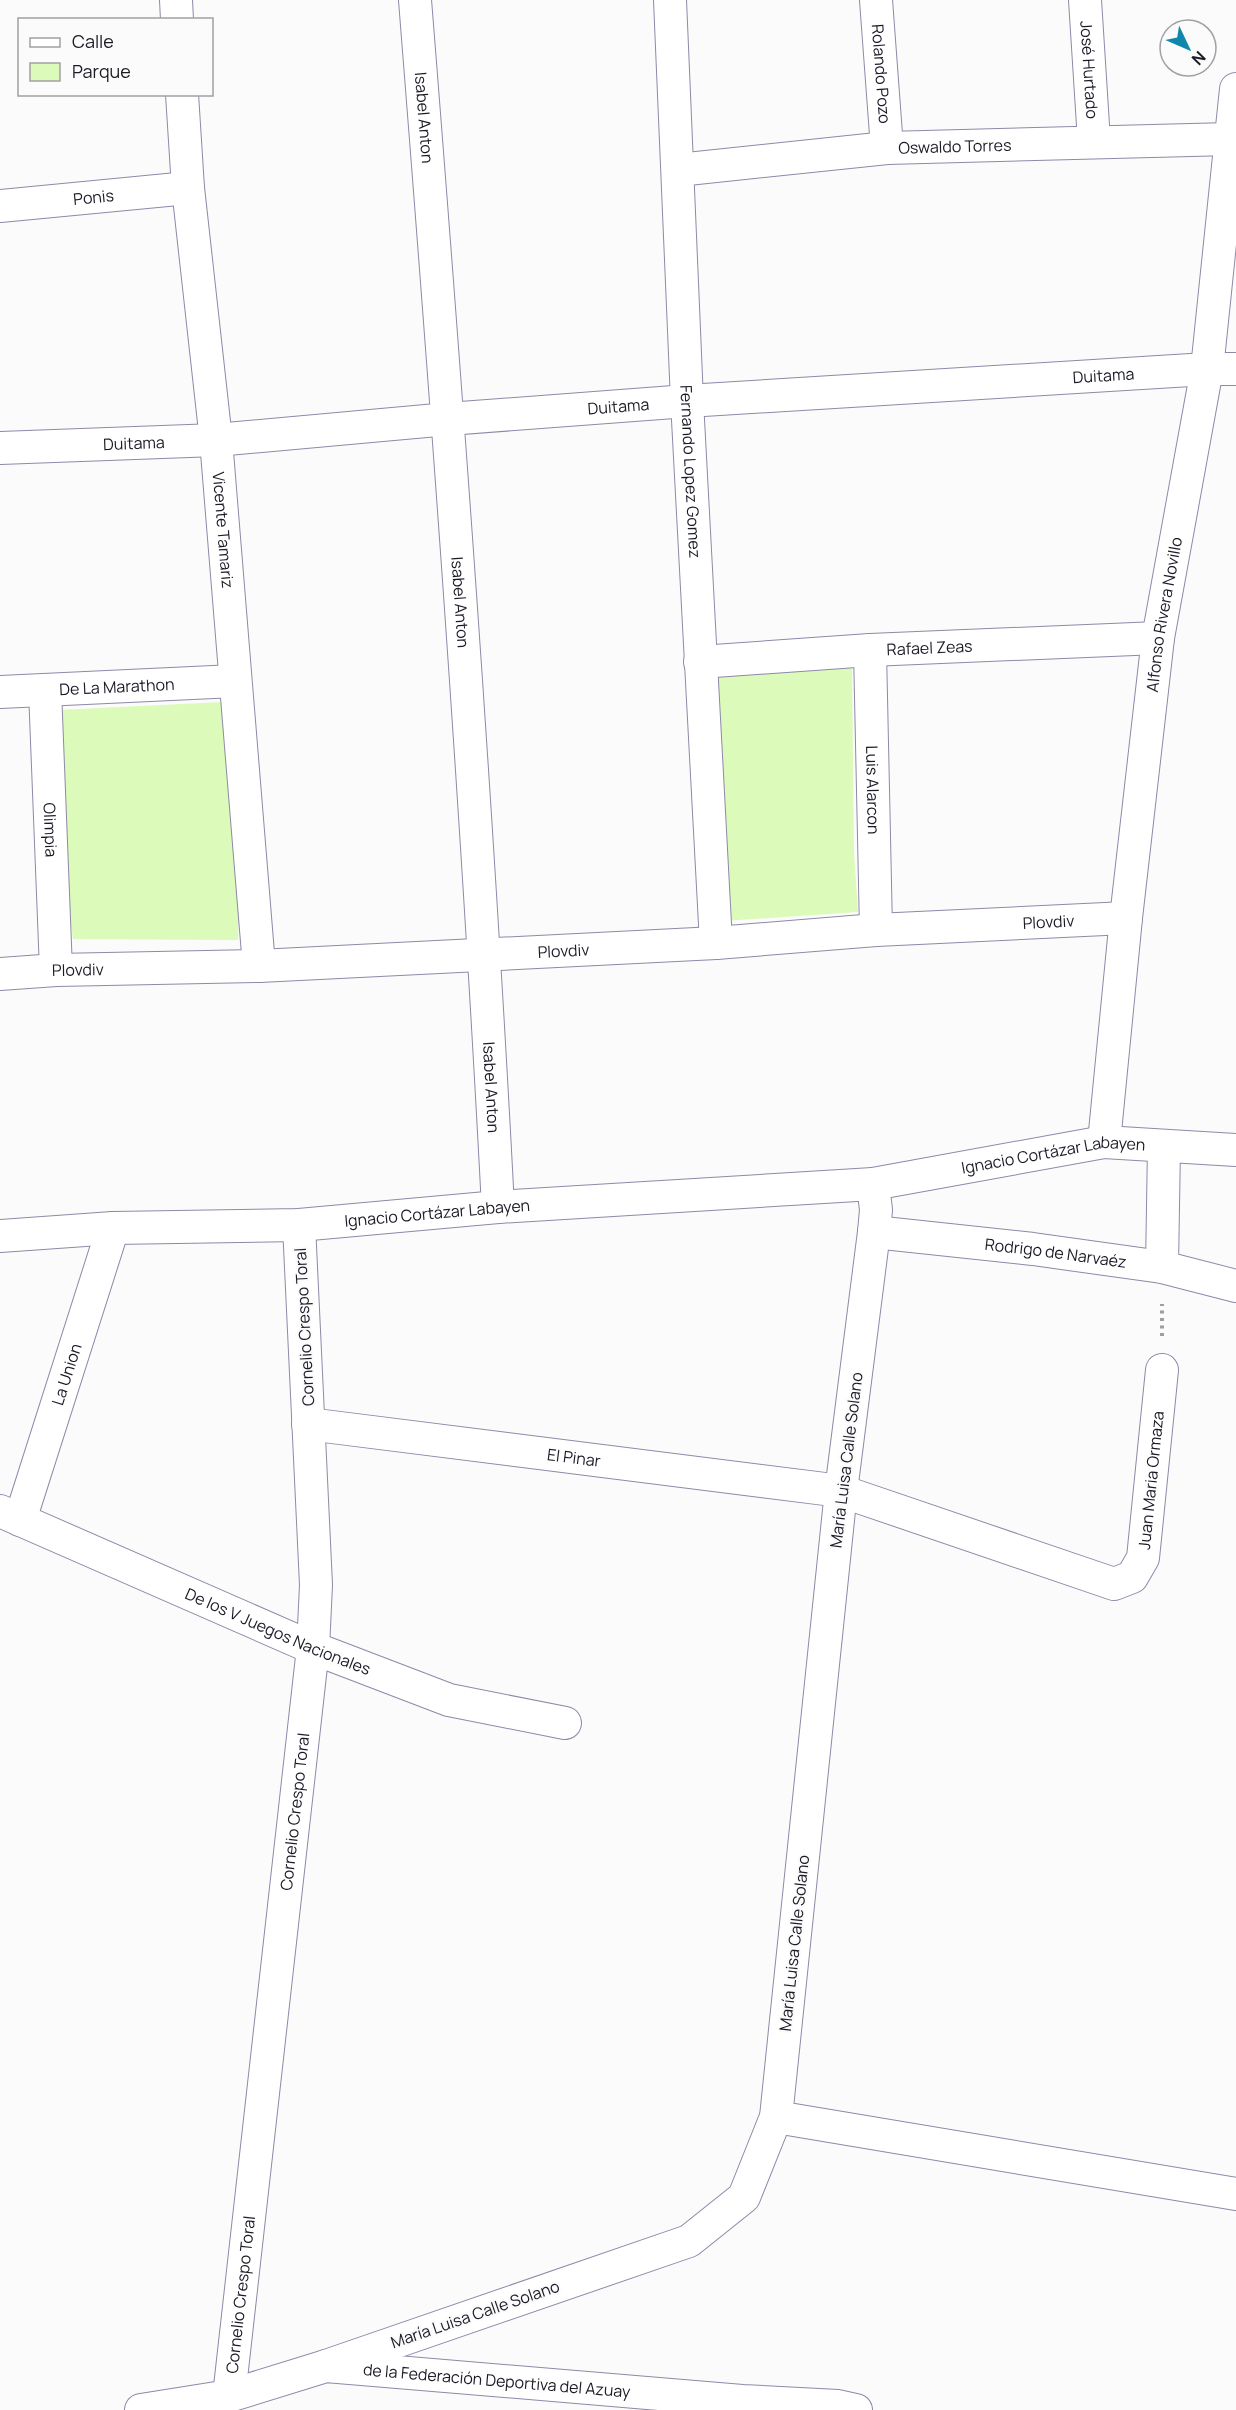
<svg xmlns="http://www.w3.org/2000/svg" width="1236" height="2410" font-family="Manrope,sans-serif">
	<style>
		.green { fill: #dcfab9 }
		.lines { fill: none; stroke-linecap: round; stroke-linejoin: round }
		.street-casing { stroke: #8d89a8; stroke-width: 34 }
		.path { stroke: #9e9ea2; stroke-width: 4; stroke-dasharray: 3 4.5; stroke-linecap: butt }
		.street { stroke: #fff; stroke-width: 32 }
		.labels { text-anchor: middle; dominant-baseline: central; stroke-width: 4.5; stroke-linejoin: round; paint-order: stroke }
		.street-label { font-size: 16px; fill: #1b1a25; stroke: #fbfbfb }
	</style>
	<rect width="100%" height="100%" fill="#fbfbfb"/>
	<g class="green">
		<path d="M852 667 854 853 858 912 724 921 706 675Z"/>
		<path d="M223 702 239 870 238 940 73 939 64 876 58 710Z"/>
	</g>
	<g class="lines">
		<g class="street-casing">
			<g id="street">
				<path d="M176 0 177 20"/>
				<path id="s1" d="M415 0C447 402 477 804 498 1207"/>
				<path id="s2" d="M670 0 687 401 716 943"/>
				<path id="s3" d="M876 0 887 148"/>
				<path id="s4" d="M1085 0 1094 141"/>
				<path id="s5" d="M182 94 188 188 216 440 259 966"/>
				<path id="s6" d="M678 170 887 148 1230 139"/>
				<path id="s7" d="M0 206 188 188"/>
				<path id="s8" d="M0 448 216 440 448 419 687 401 1207 369H1236"/>
				<path id="s9" d="M870 650 876 930"/>
				<path id="s10" d="M700 662 870 650 1158 638"/>
				<path id="s11" d="M45 690 56 970"/>
				<path id="s12" d="M0 692 235 681"/>
				<path id="s13" d="M0 974 56 970 259 966 716 943 876 930 1126 918"/>
				<path id="s14" d="M1104 1142 1126 918 1158 638 1207 369 1236 89"/>
				<path id="s15" d="M873 1184 1104 1142 1236 1150"/>
				<path id="s16" d="M874 1232 1033 1249 1162 1267 1236 1286"/>
				<path id="s17" d="M0 1236 113 1228 299 1225 498 1207 873 1184 876 1210 874 1232 841 1491 776 2117 744 2197 689 2241 326 2366"/>
				<path d="M1162 1267 1164 1146"/>
				<path id="s18" d="M308 1424 841 1491 1114 1584 1132 1577 1143 1558 1162 1370"/>
				<path id="s19" d="M0 1511 313 1648 449 1700 565 1723"/>
				<path id="s20" d="M20 1520 113 1228"/>
				<path d="M776 2117 1236 2194"/>
				<path id="s21" d="M229 2396 313 1648 316 1585 299 1225"/>
				<path id="s22" d="M141 2410 229 2396 326 2366 742 2401 838 2406 856 2410"/>
			</g>
		</g>
		<path class="path" d="M1162 1336V1304"/>
		<use href="#street" class="street"/>
	</g>
	<g class="labels">
		<g class="street-label">
			<text stroke="none"><textPath href="#s4" startOffset="70">José Hurtado</textPath></text>
			<text stroke="none"><textPath href="#s3" startOffset="74">Rolando Pozo</textPath></text>
			<text stroke="none"><textPath href="#s1" startOffset="118">Isabel Anton</textPath></text>
			<text stroke="none"><textPath href="#s6" startOffset="278">Oswaldo Torres</textPath></text>
			<text stroke="none"><textPath href="#s7" startOffset="94">Ponis</textPath></text>
			<text stroke="none"><textPath href="#s8" startOffset="1106">Duitama</textPath></text>
			<text stroke="none"><textPath href="#s8" startOffset="620">Duitama</textPath></text>
			<text stroke="none"><textPath href="#s8" startOffset="134">Duitama</textPath></text>
			<text stroke="none"><textPath href="#s2" startOffset="472">Fernando Lopez Gomez</textPath></text>
			<text stroke="none"><textPath href="#s5" startOffset="438">Vicente Tamariz</textPath></text>
			<text stroke="none"><textPath href="#s1" startOffset="604">Isabel Anton</textPath></text>
			<text stroke="none"><textPath href="#s14" startOffset="531">Alfonso Rivera Novillo</textPath></text>
			<text stroke="none"><textPath href="#s10" startOffset="230">Rafael Zeas</textPath></text>
			<text stroke="none"><textPath href="#s12" startOffset="117">De La Marathon</textPath></text>
			<text stroke="none"><textPath href="#s9" startOffset="140">Luis Alarcon</textPath></text>
			<text stroke="none"><textPath href="#s11" startOffset="140">Olimpia</textPath></text>
			<text stroke="none"><textPath href="#s13" startOffset="1050">Plovdiv</textPath></text>
			<text stroke="none"><textPath href="#s13" startOffset="564">Plovdiv</textPath></text>
			<text stroke="none"><textPath href="#s13" startOffset="78">Plovdiv</textPath></text>
			<text stroke="none"><textPath href="#s1" startOffset="1090">Isabel Anton</textPath></text>
			<text stroke="none"><textPath href="#s15" startOffset="183">Ignacio Cortázar Labayen</textPath></text>
			<text stroke="none"><textPath href="#s17" startOffset="438">Ignacio Cortázar Labayen</textPath></text>
			<text stroke="none"><textPath href="#s16" startOffset="183">Rodrigo de Narvaéz</textPath></text>
			<text transform="translate(304 1327) rotate(-93)">Cornelio Crespo Toral</text>
			<text stroke="none"><textPath href="#s20" startOffset="153">La Union</textPath></text>
			<text stroke="none"><textPath href="#s18" startOffset="268">El Pinar</textPath></text>
			<text transform="translate(846 1460) rotate(-83)">María Luisa Calle Solano</text>
			<text stroke="none"><textPath href="#s18" startOffset="945">Juan Maria Ormaza</textPath></text>
			<text stroke="none"><textPath href="#s19" startOffset="303">De los V Juegos Nacionales</textPath></text>
			<text stroke="none"><textPath href="#s21" startOffset="588">Cornelio Crespo Toral</textPath></text>
			<text transform="translate(794 1943) rotate(-84)">María Luisa Calle Solano</text>
			<text stroke="none"><textPath href="#s21" startOffset="102">Cornelio Crespo Toral</textPath></text>
			<text transform="translate(475 2314) rotate(-19)">María Luisa Calle Solano</text>
			<text stroke="none"><textPath href="#s22" startOffset="362">de la Federación Deportiva del Azuay</textPath></text>
		</g>
	</g>
	<rect x="18" y="18" width="195" height="78" fill="#fbfbfb" stroke="#a1a1a5" stroke-width="1.5"/>
	<rect x="30" y="38" width="30" height="9" fill="#ffffff" stroke="#a1a1a5" stroke-width="1.5"/>
	<text x="72" y="48" font-size="18" fill="#1b1a25">Calle</text>
	<rect x="30" y="63" width="30" height="18" fill="#dcfab9" stroke="#a1a1a5" stroke-width="1.5"/>
	<text x="72" y="78" font-size="18" fill="#1b1a25">Parque</text>
	<g transform="translate(1188 48) rotate(134)"><circle r="28" fill="#fbfbfb" stroke="#a1a1a5" stroke-width="1.5"/>
	<path d="M0-4.5L10 22L0 15L-10 22Z" fill="#0f87ab"/>
	<text y="-9" font-size="16" font-weight="bold" text-anchor="middle" fill="#1b1a25">N</text>
	</g>
</svg>
